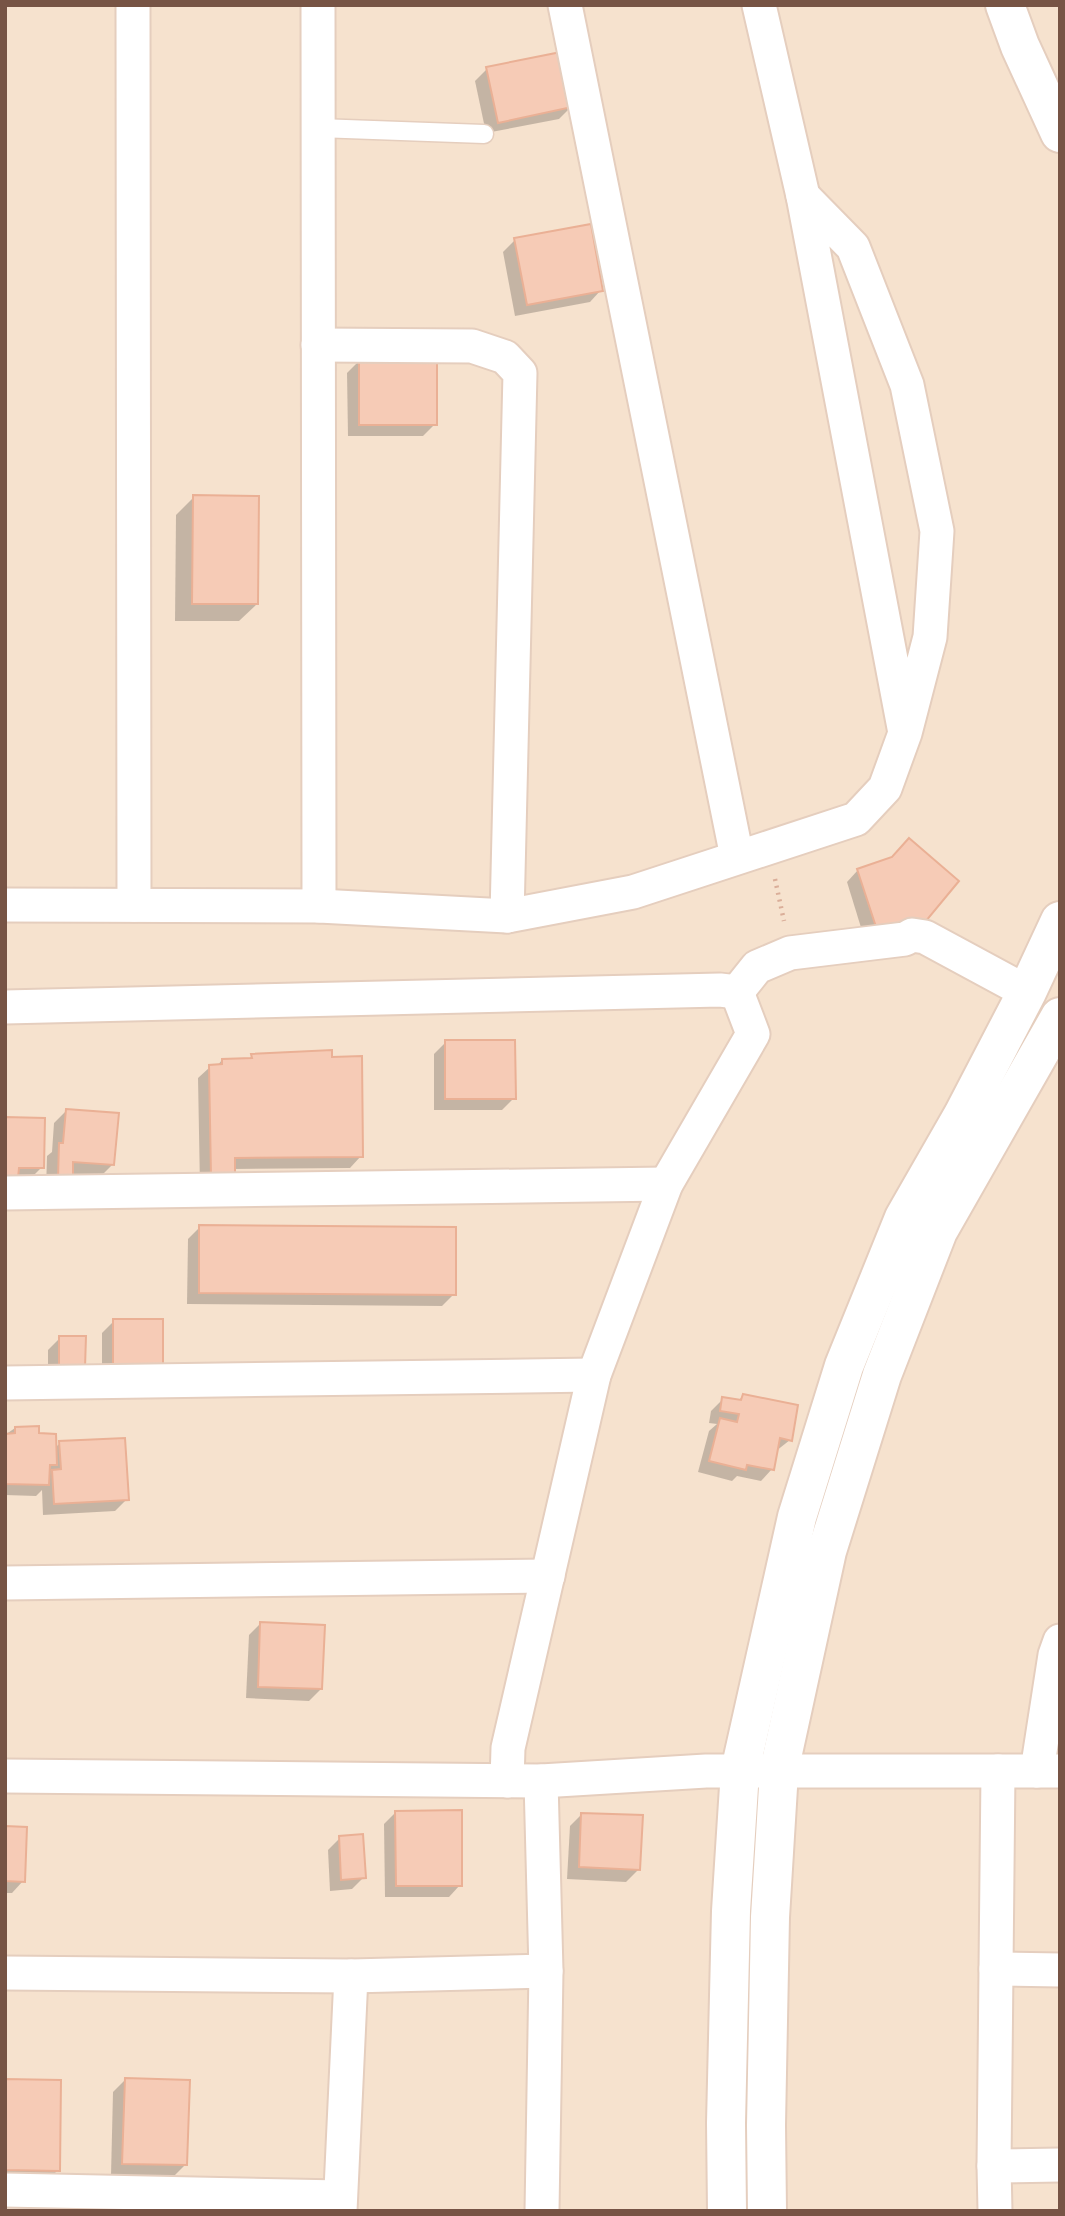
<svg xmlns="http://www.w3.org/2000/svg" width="1065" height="2216" font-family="'Varela Round',sans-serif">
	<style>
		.residential { fill: #f6e2ce }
		.shadow { fill: #0003 }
		.building { fill: #f6cbb6; stroke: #eab095; stroke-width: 2 }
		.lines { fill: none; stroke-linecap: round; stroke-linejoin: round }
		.service-casing { stroke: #e5cebe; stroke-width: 21 }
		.minor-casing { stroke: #e5cebe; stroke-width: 37 }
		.tertiary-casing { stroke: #e5cebe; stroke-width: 42 }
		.path { stroke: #daae99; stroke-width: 4.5; stroke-dasharray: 2 5; stroke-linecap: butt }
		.service { stroke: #fff; stroke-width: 18 }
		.minor { stroke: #fff; stroke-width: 33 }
		.tertiary { stroke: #fff; stroke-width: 38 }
	</style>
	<rect width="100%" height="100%" fill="#fef1e0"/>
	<rect class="residential" x="5" y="5" width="1055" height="2206"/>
	<g class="shadow">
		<path d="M487 69 571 107 559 119 486 133 475 81Z"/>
		<path d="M515 240 601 290 590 302 515 316 503 252Z"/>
		<path d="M359 361 435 424 423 436H348L347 373Z"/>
		<path d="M194 497 257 604 239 621H175L176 515Z"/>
		<path d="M891 859 957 881 867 947 847 882 858 870Z"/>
		<path d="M446 1042 514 1098 502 1110H434V1054Z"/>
		<path d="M252 1056 361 1156 350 1168 233 1169 200 1188 198 1078 210 1067 217 1066 222 1060H248Z"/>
		<path d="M66 1111 113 1164 101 1176 71 1174 46 1190 47 1156 52 1152 54 1123Z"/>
		<path d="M5 1119 42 1167 30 1179 5 1188Z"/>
		<path d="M200 1227 454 1294 442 1306 187 1304 188 1239Z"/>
		<path d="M114 1321H161L102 1379V1333Z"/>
		<path d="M60 1338 72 1379H48V1350Z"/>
		<path d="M743 1396 790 1440 776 1451 772 1469 761 1481 737 1476 732 1481 698 1472 709 1431 717 1424 709 1423 711 1411 723 1399 738 1401Z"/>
		<path d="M15 1428 37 1435 55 1448 60 1443 127 1499 115 1511 43 1515 42 1490 36 1496 5 1495V1435Z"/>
		<path d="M261 1623 321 1689 309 1701 246 1698 249 1635Z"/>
		<path d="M396 1812 460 1885 449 1897H385L384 1824Z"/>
		<path d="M582 1814 638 1870 626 1882 567 1879 570 1826Z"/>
		<path d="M5 1828 23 1881 12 1893H5Z"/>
		<path d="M340 1838 364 1877 352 1889 330 1891 328 1850Z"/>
		<path d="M125 2080 185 2165 173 2177 111 2175 113 2092Z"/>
		<path d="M5 2081 58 2170 46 2182 5 2181Z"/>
	</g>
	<g class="building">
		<path d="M561 52 572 107 498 123 486 67Z"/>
		<path d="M591 224 603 291 527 305 514 238Z"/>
		<path d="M359 359 437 360V425H359Z"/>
		<path d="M193 495 259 496 258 604H192Z"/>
		<path d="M909 838 959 881 926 921 879 936 857 869 892 857Z"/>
		<path d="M445 1040H515L516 1099H445Z"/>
		<path d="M332 1050V1057L362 1056 363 1157 235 1158V1177H211L209 1065 222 1064V1059L252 1058 251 1054Z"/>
		<path d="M66 1109 119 1113 114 1165 73 1162V1179H58L59 1143H63Z"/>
		<path d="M5 1117 45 1118 44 1168H19L18 1178 5 1177Z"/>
		<path d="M199 1225 456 1227V1295L199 1293Z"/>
		<rect x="113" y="1319" width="50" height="49"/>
		<path d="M59 1336H86L85 1368 59 1367Z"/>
		<path d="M743 1394 798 1405 792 1441 780 1438 774 1470 747 1465 746 1470 709 1461 720 1418 737 1422 739 1414 720 1411 722 1397 741 1400Z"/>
		<path d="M39 1426V1433L56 1434 57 1465H50L49 1485 5 1484V1434L15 1433V1427Z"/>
		<path d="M125 1438 129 1500 54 1504 52 1470 61 1469 59 1441Z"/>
		<path d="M260 1622 325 1625 322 1689 258 1687Z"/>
		<path d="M462 1810V1886H396L395 1811Z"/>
		<path d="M581 1813 643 1815 640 1870 579 1867Z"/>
		<path d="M5 1826 27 1827 25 1882 5 1881Z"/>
		<path d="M363 1834 366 1878 341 1880 339 1836Z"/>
		<path d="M125 2078 190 2080 187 2165 122 2164Z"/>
		<path d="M5 2079 61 2080 60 2171 5 2170Z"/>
	</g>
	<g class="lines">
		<g class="service-casing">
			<path id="service" d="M318 128 484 134"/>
		</g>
		<g class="minor-casing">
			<g id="minor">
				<path d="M133 5 134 905"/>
				<path d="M318 5 319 906"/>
				<path d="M565 5 737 857"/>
				<path d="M759 5 803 196"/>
				<path d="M318 345 472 346 505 357 520 373 507 916"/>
				<path d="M5 905 319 906 507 916 633 892 856 819 885 788 905 733 930 637 937 531 907 385 853 247 803 196 905 733"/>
				<path d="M737 992 757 967 790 953 905 939 912 935 925 937 1027 992"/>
				<path d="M5 1007 720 990 737 992"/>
				<path d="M5 1193 666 1184"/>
				<path d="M5 1383 594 1375"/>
				<path d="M5 1583 548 1576"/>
				<path d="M1037 1771 1055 1655 1060 1641"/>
				<path d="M5 1776 541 1781 706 1771H1060"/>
				<path d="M507 1781 508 1748 594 1375 666 1184 753 1034 737 992"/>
				<path d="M541 1781 546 1971 542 2211"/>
				<path d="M996 1969 1060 1970"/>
				<path d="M5 1973 351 1976 546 1971"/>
				<path d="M994 2166 1060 2165"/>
				<path d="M5 2190 340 2197"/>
				<path d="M340 2211 351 1976"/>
				<path d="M995 2211 994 2166 998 1771"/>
			</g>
		</g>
		<g class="tertiary-casing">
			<g id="tertiary">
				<path d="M1005 5 1020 46 1060 133"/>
				<path d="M727 2211 726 2123 731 1911 740 1771 797 1517 844 1366 904 1218 963 1115 1027 992 1060 921"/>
				<path d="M767 2211 766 2125 770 1917 779 1771 827 1551 882 1375 938 1231 1060 1017"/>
			</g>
		</g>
		<path class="path" d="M775 879 784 921"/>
		<use href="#service" class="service"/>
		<use href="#minor" class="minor"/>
		<use href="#tertiary" class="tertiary"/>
	</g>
	<rect width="1065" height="2216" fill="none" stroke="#775445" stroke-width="14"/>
</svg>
